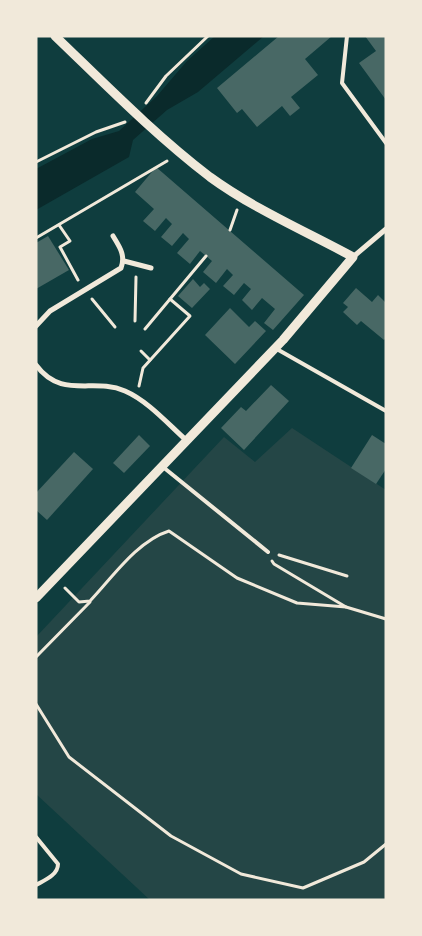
<svg xmlns="http://www.w3.org/2000/svg" width="422" height="936" font-family="'Work Sans',sans-serif">
	<style>
		.green { fill: #244646 }
		.water { fill: #0a2a2b }
		.building { fill: #486865 }
		.lines { fill: none; stroke-linecap: round; stroke-linejoin: round }
		.path { stroke: #f1e9da; stroke-width: 3 }
		.service { stroke: #f1e9da; stroke-width: 4 }
		.minor { stroke: #f1e9da; stroke-width: 5 }
		.tertiary { stroke: #f1e9da; stroke-width: 9 }
	</style>
	<rect width="100%" height="100%" fill="#0f3d3e"/>
	<path class="green" d="M292 428 386 490V900H150L36 794V637L224 437 255 462Z"/>
	<path class="water" d="M215 36H264L198 92 167 110 133 140 129 157 36 210V169L92 139 119 131 157 96 187 61Z"/>
	<g class="building">
		<path d="M279 36H332L305 59 318 75 291 97 300 108 290 116 282 106 257 127 242 109 237 113 217 88Z"/>
		<path d="M365 36H386V100L359 63 376 51Z"/>
		<path d="M156 167 304 295 273 330 264 323 275 309 262 298 252 310 242 300 251 289 244 283 234 295 223 286 233 275 227 269 216 283 203 272 212 261 200 251 190 264 177 253 189 239 183 233 172 246 161 237 172 224 166 218 155 231 143 221 154 209 135 192Z"/>
		<path d="M48 236 69 270 36 289V243Z"/>
		<path d="M193 279 200 287 204 283 210 289 192 308 178 296Z"/>
		<path d="M356 288 372 302 378 295 386 303V338L384 340 361 321 357 325 343 312 348 307 343 303Z"/>
		<path d="M230 308 249 327 255 321 266 331 235 364 205 335Z"/>
		<path d="M271 385 289 401 244 450 221 428 241 407 246 411Z"/>
		<path d="M139 435 150 446 124 473 113 463Z"/>
		<path d="M372 435 386 444V469L376 484 351 468Z"/>
		<path d="M74 452 93 469 47 520 36 510V493Z"/>
	</g>
	<g class="lines">
		<g class="path">
			<path d="M146 103 166 76 208 36"/>
			<path d="M36 162 96 132 125 122"/>
			<path d="M59 225 70 241 60 247 78 280"/>
			<path d="M230 230 237 210"/>
			<path d="M36 238 167 161"/>
			<path d="M92 299 115 327"/>
			<path d="M135 321 136 277"/>
			<path d="M145 329 206 256"/>
			<path d="M141 351 150 360"/>
			<path d="M139 386 143 368 190 316 170 299"/>
			<path d="M279 555 347 576"/>
			<path d="M272 561 274 564 346 607 386 619"/>
			<path d="M65 588 79 602 90 601C112 578 137 541 169 531L237 578 297 603 346 607"/>
			<path d="M36 657 90 602"/>
			<path d="M36 704 69 757 171 836 241 874 303 888 364 862 386 844"/>
		</g>
		<g class="service">
			<path d="M347 36 342 83 386 143"/>
			<path d="M275 348 386 411"/>
			<path d="M163 467 268 552"/>
			<path d="M36 837 58 864C58 875 45 880 36 885"/>
		</g>
		<g class="minor">
			<path d="M353 257 386 229"/>
			<path d="M124 261 151 268"/>
			<path d="M36 326 50 311 121 268C126 255 119 246 113 236"/>
			<path d="M36 365C62 400 93 377 125 391 148 401 168 424 186 440"/>
		</g>
		<path class="tertiary" d="M36 598 283 340 353 257C305 231 254 209 210 177 155 135 105 84 55 36"/>
	</g>
	<rect width="422" height="936" fill="none" stroke="#f1e9da" stroke-width="75"/>
</svg>
